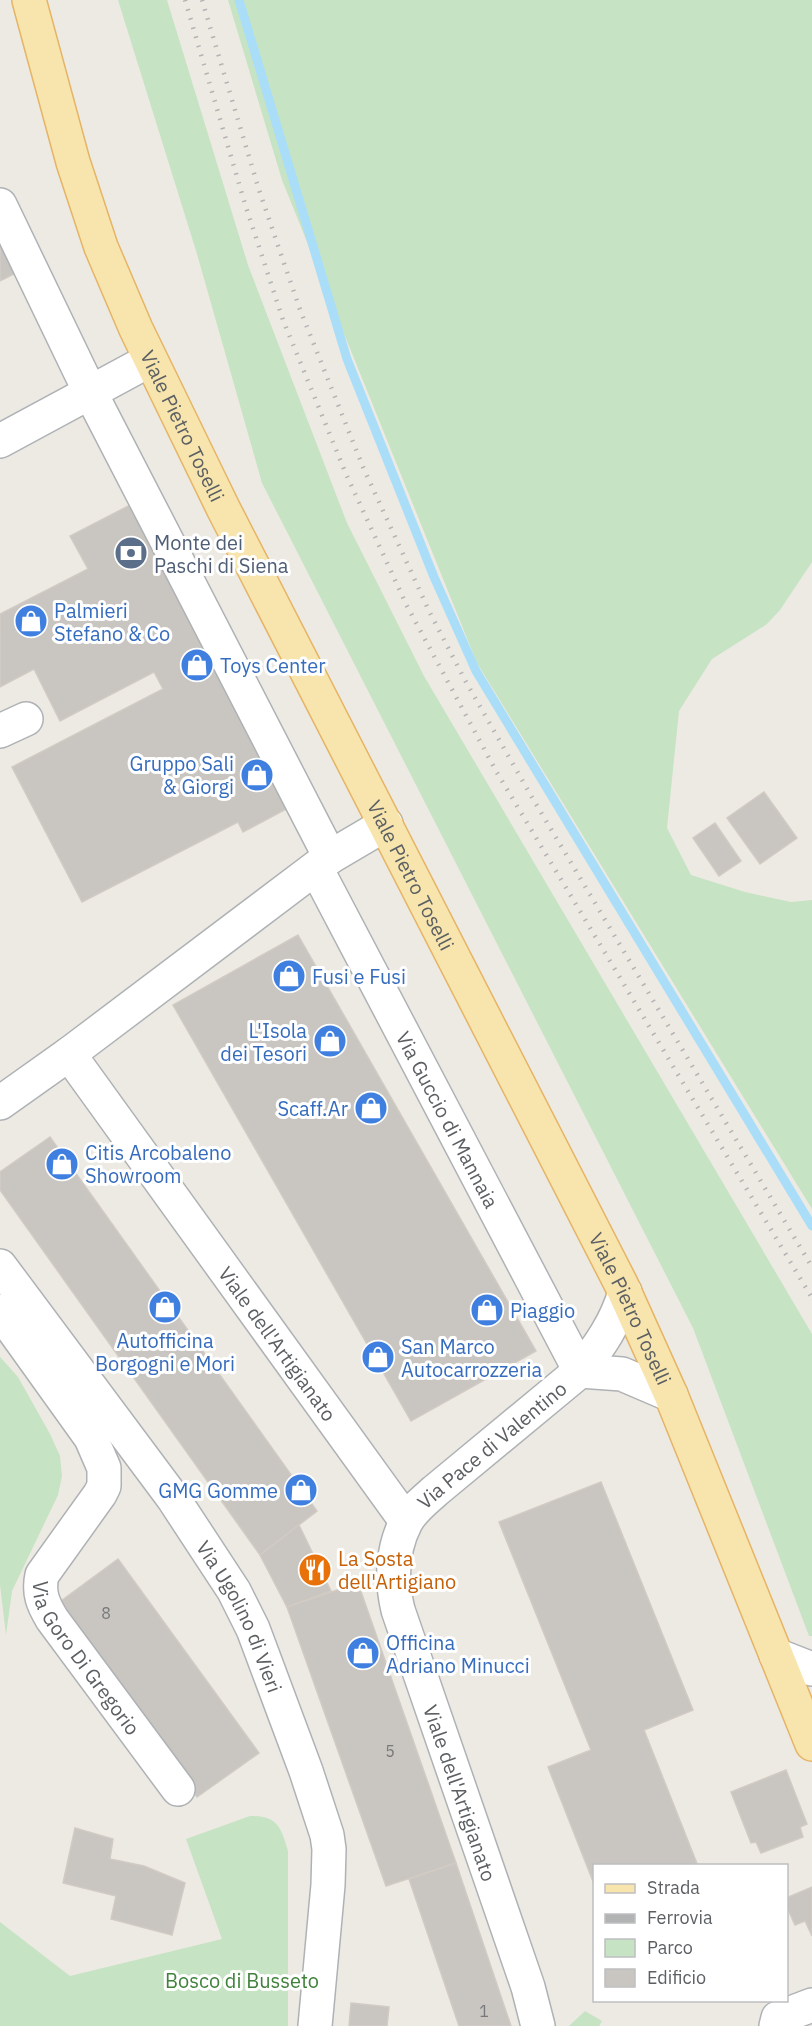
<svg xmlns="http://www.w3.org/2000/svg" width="812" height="2026" font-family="'IBM Plex Sans',sans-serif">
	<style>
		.green { fill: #c6e3c3 }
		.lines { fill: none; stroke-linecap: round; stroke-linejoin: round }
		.stream { stroke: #aadef8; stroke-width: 9 }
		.building { fill: #c9c5c1; stroke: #d1cbc3; stroke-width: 1.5 }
		.minor-casing { stroke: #afb2b5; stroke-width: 36 }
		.major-casing { stroke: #e5b465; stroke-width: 36 }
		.minor { stroke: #fff; stroke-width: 33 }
		.major { stroke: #f8e5ae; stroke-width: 33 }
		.rail { stroke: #b2b3b3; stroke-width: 4.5; stroke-dasharray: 1.5 8; stroke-linecap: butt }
		.labels { text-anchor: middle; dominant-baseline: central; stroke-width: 6; stroke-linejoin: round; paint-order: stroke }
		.number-label { font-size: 16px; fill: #77797a }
		.street-label { font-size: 20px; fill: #5c6063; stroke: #fff }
		.service-label { font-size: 20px; fill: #4e5e75; stroke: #fff; text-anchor: start }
		.shop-label { font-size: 20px; fill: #366cbe; stroke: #fff; text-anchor: start }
		.food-label { font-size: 20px; fill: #c56008; stroke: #fff; text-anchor: start }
		.park-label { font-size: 20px; fill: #40823c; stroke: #fff }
	</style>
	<rect width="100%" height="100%" fill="#edeae4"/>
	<g class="green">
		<path d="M118 0H167L248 265 347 523 424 676 812 1334V1636H809L693 1328 262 483 197 254Z"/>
		<path d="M228 0H812V562L780 610 767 624 712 659 679 711 667 828 691 875 745 892 791 902 812 900V1209L477 663 282 180Z"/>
		<path d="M0 1357 18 1377 50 1434 60 1456 62 1476 58 1495 12 1591 6 1635 0 1585Z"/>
		<path d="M250 1816C277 1816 281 1826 288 1851V2026H0V1922L70 1976 222 1939 186 1839Z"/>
		<path d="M585 2011 602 2021 599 2026H569Z"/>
	</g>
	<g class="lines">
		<path class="stream" d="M239 0 347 359 434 577 476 671 812 1226"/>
	</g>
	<g class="building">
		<path d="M0 243 16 273 0 281Z"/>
		<path d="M136 502 294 805 243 832 238 822 82 902 12 767 163 689 154 672 60 721 34 669 0 687V614L88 569 70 536Z"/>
		<path d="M764 792 797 838 760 864 727 818Z"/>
		<path d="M715 823 741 861 719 876 693 838Z"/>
		<path d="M298 935 536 1351 411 1421 173 1005Z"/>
		<path d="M50 1137 317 1511 260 1555 0 1190V1172Z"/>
		<path d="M601 1482 693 1710 644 1730 698 1866H594V1884L548 1767 591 1750 499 1522Z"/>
		<path d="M299 1525 331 1591 287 1607 260 1555Z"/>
		<path d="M118 1559 259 1753 197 1797 57 1604Z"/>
		<path d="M358 1583 456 1863 386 1886 287 1607Z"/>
		<path d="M786 1770 807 1824 800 1827 803 1837 761 1853 756 1842 751 1843 731 1792Z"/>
		<path d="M75 1828 113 1839 110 1859 144 1866 185 1883 172 1935 111 1919 116 1896 63 1883Z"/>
		<path d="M456 1863 511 2026H459L409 1879Z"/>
		<path d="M812 1887V1936L805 1921 795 1925 786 1905V1898Z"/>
		<path d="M351 2003 389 2007 387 2026H349Z"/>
	</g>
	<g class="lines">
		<g class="minor-casing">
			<g id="minor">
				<path d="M0 205 90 392 330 857"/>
				<path d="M0 441 150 360"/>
				<path d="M0 731 26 719"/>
				<path id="s1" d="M316 868 580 1371"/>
				<path id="s2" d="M69 1054 406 1521"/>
				<path d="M0 1103 69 1054 330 857 386 824"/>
				<path id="s3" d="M0 1266 173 1498 234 1591 253 1629 306 1771 327 1835 329 1849 328 1885 315 2026"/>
				<path id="s4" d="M0 1311 91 1438 104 1468V1486L100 1494 42 1575C38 1593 43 1604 52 1619L178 1789"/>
				<path d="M580 1371 622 1374 671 1395"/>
				<path d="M776 1655 812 1669"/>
				<path id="s5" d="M538 2026 528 1987 398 1610C391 1581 392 1549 406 1522 412 1510 425 1500 435 1491L580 1371C599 1347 616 1323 625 1292"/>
				<path d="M776 2026 778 2018 812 2005"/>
			</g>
		</g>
		<g class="major-casing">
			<g id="major">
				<path id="s6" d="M29 0 73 162 101 247 136 329 223 508 621 1284 671 1395 812 1744"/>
			</g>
		</g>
		<use href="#minor" class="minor"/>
		<use href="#major" class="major"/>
		<g class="rail">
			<path d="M185 0 245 204 283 320 346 474 407 606 496 771 812 1298"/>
			<path d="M202 0 259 190 299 307 363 467 430 613 466 682 533 799 812 1267"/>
		</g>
	</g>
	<defs>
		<g id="bank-disc" transform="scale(1.725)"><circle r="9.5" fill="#5c6f8a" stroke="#fff"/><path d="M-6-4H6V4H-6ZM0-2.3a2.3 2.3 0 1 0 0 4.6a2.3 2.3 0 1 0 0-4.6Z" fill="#fff"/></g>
		<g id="shop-disc" transform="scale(1.725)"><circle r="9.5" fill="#3f7fe0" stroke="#fff"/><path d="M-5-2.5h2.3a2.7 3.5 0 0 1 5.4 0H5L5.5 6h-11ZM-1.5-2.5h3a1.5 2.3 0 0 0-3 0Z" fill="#fff"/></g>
		<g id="restaurant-disc" transform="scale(1.725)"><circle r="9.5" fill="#e8710a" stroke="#fff"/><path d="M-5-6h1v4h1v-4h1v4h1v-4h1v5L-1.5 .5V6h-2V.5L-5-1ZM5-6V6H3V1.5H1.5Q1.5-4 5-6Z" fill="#fff"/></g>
	</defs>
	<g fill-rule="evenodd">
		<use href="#bank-disc" x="131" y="553"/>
		<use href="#shop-disc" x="31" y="621"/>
		<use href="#shop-disc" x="197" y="665"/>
		<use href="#shop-disc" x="257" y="775"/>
		<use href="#shop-disc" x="289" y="976"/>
		<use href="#shop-disc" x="330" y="1041"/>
		<use href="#shop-disc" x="371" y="1108"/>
		<use href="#shop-disc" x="62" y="1164"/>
		<use href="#shop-disc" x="165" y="1307"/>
		<use href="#shop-disc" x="487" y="1310"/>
		<use href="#shop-disc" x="378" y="1357"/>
		<use href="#shop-disc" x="301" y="1490"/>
		<use href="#restaurant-disc" x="315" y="1570"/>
		<use href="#shop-disc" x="363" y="1653"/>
	</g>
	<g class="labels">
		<g class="number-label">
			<text x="106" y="1613">8</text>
			<text x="390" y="1751">5</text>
			<text x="484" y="2011">1</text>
		</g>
		<g class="street-label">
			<text stroke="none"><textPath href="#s6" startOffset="454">Viale Pietro Toselli</textPath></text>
			<text stroke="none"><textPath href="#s6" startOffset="958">Viale Pietro Toselli</textPath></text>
			<text stroke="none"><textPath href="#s1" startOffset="284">Via Guccio di Mannaia</textPath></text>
			<text stroke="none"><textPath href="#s6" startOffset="1444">Viale Pietro Toselli</textPath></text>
			<text stroke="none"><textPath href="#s2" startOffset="357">Viale dell'Artigianato</textPath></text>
			<text stroke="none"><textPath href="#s5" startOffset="645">Via Pace di Valentino</textPath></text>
			<text stroke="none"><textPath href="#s3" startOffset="426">Via Ugolino di Vieri</textPath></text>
			<text stroke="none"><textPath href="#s4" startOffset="412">Via Goro Di Gregorio</textPath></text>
			<text transform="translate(460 1793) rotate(71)">Viale dell'Artigianato</text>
		</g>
		<g class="service-label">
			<text x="154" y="542">Monte dei<tspan x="154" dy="23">Paschi di Siena</tspan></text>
		</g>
		<g class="shop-label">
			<text x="54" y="610">Palmieri<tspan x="54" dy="23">Stefano &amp; Co</tspan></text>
			<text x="220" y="665">Toys Center</text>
			<text x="234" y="763" text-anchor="end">Gruppo Sali<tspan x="234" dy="23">&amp; Giorgi</tspan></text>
			<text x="312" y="976">Fusi e Fusi</text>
			<text x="307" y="1030" text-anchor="end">L'Isola<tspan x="307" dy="23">dei Tesori</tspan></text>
			<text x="348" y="1108" text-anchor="end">Scaff.Ar</text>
			<text x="85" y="1152">Citis Arcobaleno<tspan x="85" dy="23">Showroom</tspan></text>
			<text x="510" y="1310">Piaggio</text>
			<text x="165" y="1340" text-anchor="middle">Autofficina<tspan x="165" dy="23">Borgogni e Mori</tspan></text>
			<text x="401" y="1346">San Marco<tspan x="401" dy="23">Autocarrozzeria</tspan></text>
			<text x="278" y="1490" text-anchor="end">GMG Gomme</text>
			<text x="386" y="1642">Officina<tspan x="386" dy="23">Adriano Minucci</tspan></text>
		</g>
		<g class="food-label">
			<text x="338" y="1558">La Sosta<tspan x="338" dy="23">dell'Artigiano</tspan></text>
		</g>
		<g class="park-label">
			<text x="242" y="1980">Bosco di Busseto</text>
		</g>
	</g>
	<rect x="593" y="1864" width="195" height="138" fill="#ffffff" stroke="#bebfc1" stroke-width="1.5"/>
	<rect x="605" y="1884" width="30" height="9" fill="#f8e5ae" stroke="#bebfc1" stroke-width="1.5"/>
	<text x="647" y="1894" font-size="18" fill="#5c6063">Strada</text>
	<rect x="605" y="1914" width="30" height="9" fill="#b2b3b3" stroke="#bebfc1" stroke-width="1.5"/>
	<text x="647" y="1924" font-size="18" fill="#5c6063">Ferrovia</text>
	<rect x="605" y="1939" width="30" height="18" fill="#c6e3c3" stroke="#bebfc1" stroke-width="1.5"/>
	<text x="647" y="1954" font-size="18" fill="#5c6063">Parco</text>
	<rect x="605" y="1969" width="30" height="18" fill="#c9c5c1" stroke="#bebfc1" stroke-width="1.5"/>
	<text x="647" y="1984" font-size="18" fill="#5c6063">Edificio</text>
</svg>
